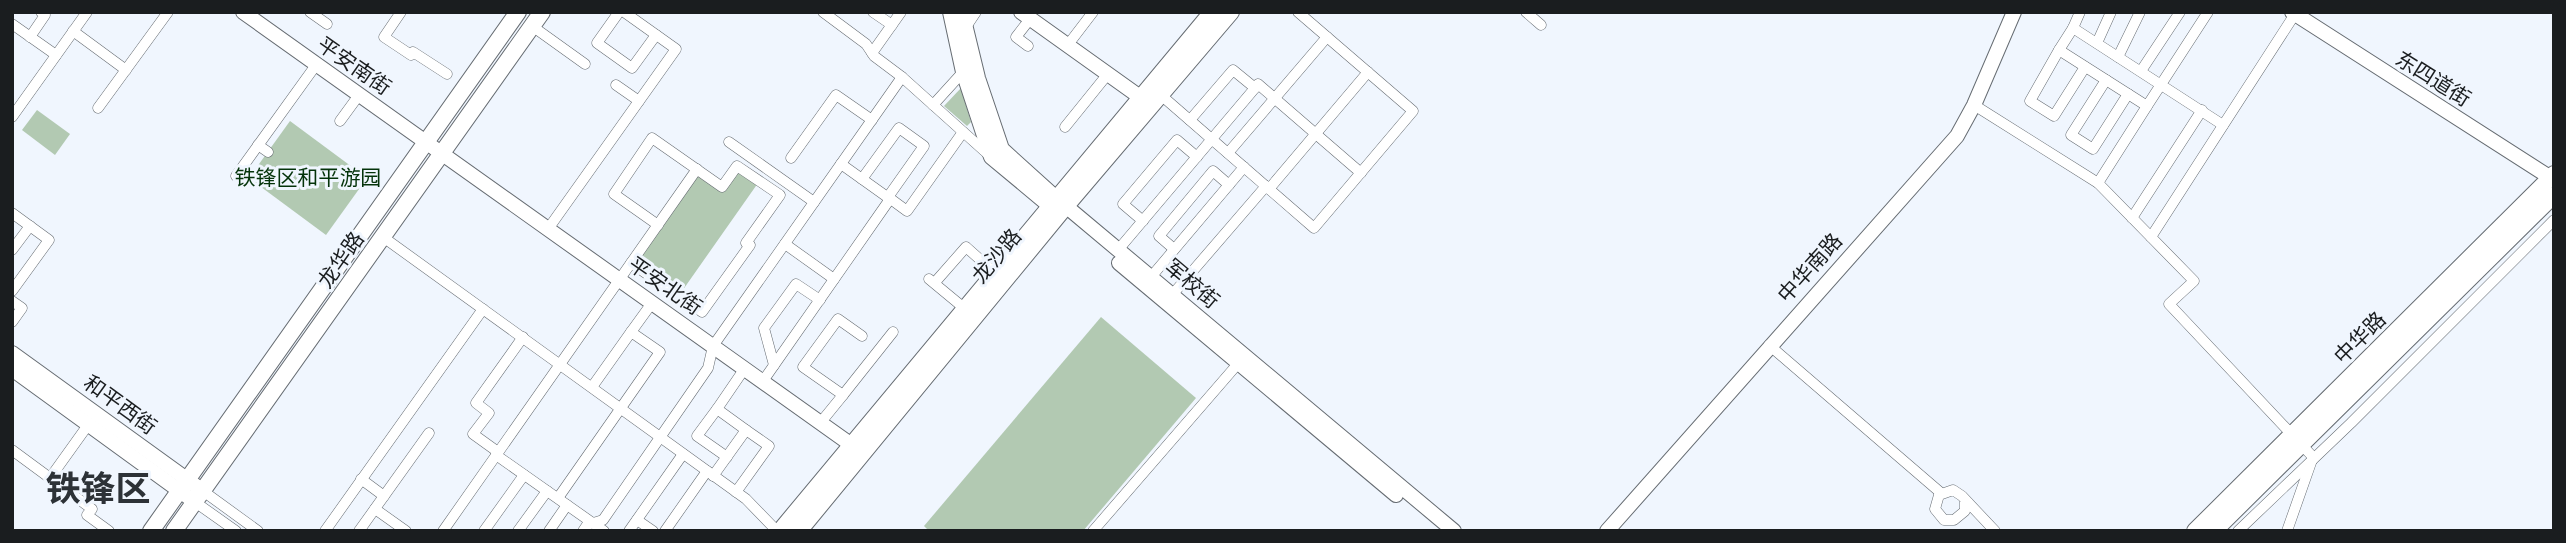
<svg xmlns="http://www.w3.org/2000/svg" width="2566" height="543" font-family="'Fira Sans','Noto Sans SC',sans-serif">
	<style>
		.green { fill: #b2c9b2 }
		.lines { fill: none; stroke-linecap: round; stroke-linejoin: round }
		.street-casing { stroke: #666c72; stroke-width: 11 }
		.secondary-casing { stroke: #666c72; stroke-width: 16 }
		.primary-casing { stroke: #666c72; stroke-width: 18 }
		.street { stroke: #fff; stroke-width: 10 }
		.secondary { stroke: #fff; stroke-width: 14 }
		.primary { stroke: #fff; stroke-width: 16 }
		.labels { text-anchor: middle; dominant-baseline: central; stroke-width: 6; stroke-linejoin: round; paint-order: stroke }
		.street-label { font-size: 21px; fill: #1a1d1f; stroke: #f0f6fe }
		.park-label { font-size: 21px; fill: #04330a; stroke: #f0f6fe }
		.town-label { font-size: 35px; font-weight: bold; fill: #2d3237; stroke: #f0f6fe }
	</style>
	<rect width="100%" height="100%" fill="#f0f6fe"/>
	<g class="green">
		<path d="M961 88 971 122 967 126 944 106Z"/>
		<path d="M37 110 70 134 55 155 22 130Z"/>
		<path d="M290 121 367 178 326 235 249 178Z"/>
		<path d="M739 169 758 183 680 294 635 262 697 172 723 190Z"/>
		<path d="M1101 317 1196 398 1083 531H929L924 526Z"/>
	</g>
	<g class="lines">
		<g class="street-casing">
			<g id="street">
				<path d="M310 12 327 24"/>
				<path d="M401 12 384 37 411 55 413 52 447 74"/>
				<path d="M619 12 597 43 632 68 656 35"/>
				<path d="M823 12 866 44 874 56 902 77 990 156"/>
				<path d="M873 12 892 25"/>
				<path d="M1526 12 1541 25"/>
				<path d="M2208 12 2147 106 2059 50 2073 28 2223 125"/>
				<path d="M12 24 56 55"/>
				<path d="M532 26 585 64"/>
				<path d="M966 27 976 12"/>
				<path d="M2073 28 2080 12"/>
				<path d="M73 31 126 70"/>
				<path d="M30 37 45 15 41 12"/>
				<path d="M2097 43 2111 12"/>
				<path d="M1028 46 1016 37 1030 19"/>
				<path d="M1067 46 1093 12"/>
				<path d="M2059 50 2030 101 2054 116 2085 67"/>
				<path d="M872 53 901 12"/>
				<path d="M2118 57 2140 12"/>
				<path d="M2141 71 2180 12"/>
				<path d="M2106 80 2071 135 2093 149 2128 94"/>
				<path d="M616 85 639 101"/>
				<path d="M1255 88 1258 84 1361 173"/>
				<path d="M1162 96 1314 228 1413 111 1298 12"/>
				<path d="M933 105 963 72"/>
				<path d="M1974 105 2098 183 2194 281 2169 304 2313 457 2287 531"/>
				<path d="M98 108 168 12"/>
				<path d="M12 117 87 12"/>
				<path d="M340 121 359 95"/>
				<path d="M1065 127 1107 75"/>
				<path d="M729 142 814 202"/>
				<path d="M258 145 268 152"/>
				<path d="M1228 153 1327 37"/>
				<path d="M791 158 836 95 872 120"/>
				<path d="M236 176 316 65"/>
				<path d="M862 179 899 128 924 146 888 197 907 211 963 132"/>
				<path d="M2098 183 2147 106"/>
				<path d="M1269 189 1368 72"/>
				<path d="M12 213 49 240 12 291"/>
				<path d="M2132 218 2202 110"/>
				<path d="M1143 221 1123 204 1177 140 1197 157"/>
				<path d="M548 229 676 49 624 12"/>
				<path d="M383 237 746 499 777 531"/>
				<path d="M2151 237 2295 14"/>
				<path d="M785 244 834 279"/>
				<path d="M1174 249 1159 236 1213 171 1229 185"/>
				<path d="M12 250 30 226"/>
				<path d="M1118 250 1255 88 1233 70 1190 120"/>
				<path d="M631 263 702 312 750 245 746 243 780 195 737 166 722 187 652 138 614 194 658 225"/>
				<path d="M1151 277 1244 167"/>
				<path d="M929 279 964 308"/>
				<path d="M937 280 966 247 994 272"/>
				<path d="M1172 295 1266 186"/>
				<path d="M12 301 22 308 12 322"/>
				<path d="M631 332 652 303"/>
				<path d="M1769 345 1941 493"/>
				<path d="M774 365 764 328 796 284 820 300"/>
				<path d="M763 381 890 199 841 164"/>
				<path d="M843 395 893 332"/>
				<path d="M717 409 697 436 727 457"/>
				<path d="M821 422 843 395 803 367 838 319 862 336"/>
				<path d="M12 450 92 509 87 515 109 531"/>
				<path d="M498 452 473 434 489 413 476 403 523 337"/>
				<path d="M496 455 604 531"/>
				<path d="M713 476 746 430 717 409 745 368"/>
				<path d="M50 478 88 425"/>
				<path d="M361 479 384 496"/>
				<path d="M203 491 258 531"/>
				<path d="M736 492 769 446 746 430"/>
				<path d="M558 498 660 352 631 332 592 387"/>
				<path d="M1965 500V511L1954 520H1944L1935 509 1939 495 1953 490 1962 496 1995 531"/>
				<path d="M195 502 236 531"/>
				<path d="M375 509 406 531"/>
				<path d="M637 520 653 531"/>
				<path d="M325 531 483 309"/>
				<path d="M359 531 429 433"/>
				<path d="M443 531 697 169"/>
				<path d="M484 531 524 475"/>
				<path d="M518 531 547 491"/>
				<path d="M549 531 567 505"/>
				<path d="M583 531 587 525 603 520 708 368 713 346 902 77"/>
				<path d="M629 531 683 454"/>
				<path d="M665 531 707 471"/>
				<path d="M1093 531 1242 359"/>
				<path d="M2238 531 2351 423 2554 220"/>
			</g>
		</g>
		<g class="secondary-casing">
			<g id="secondary">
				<path d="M243 12 860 451"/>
				<path d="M950 12 963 72 991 157 1057 212"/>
				<path d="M962 12 978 78 1002 149 1055 197 1454 531"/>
				<path d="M1021 12 1140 97"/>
				<path d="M2292 12 2554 180"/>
				<path d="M1119 263 1396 495"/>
				<path d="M12 353 203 491"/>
				<path d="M12 369 195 502"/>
				<path d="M1607 531 1957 136 1974 105 2014 12"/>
			</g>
		</g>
		<g class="primary-casing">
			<g id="primary">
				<path d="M151 531 518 12"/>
				<path d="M174 531 542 12"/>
				<path d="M780 531 1212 12"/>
				<path d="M799 531 1066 206 1231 12"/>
				<path d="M2195 531 2554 174"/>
				<path d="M2214 531 2554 195"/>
			</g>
		</g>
		<use href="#street" class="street"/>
		<use href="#secondary" class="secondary"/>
		<use href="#primary" class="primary"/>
	</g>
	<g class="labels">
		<g class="street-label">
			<text transform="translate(354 66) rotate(35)">平安南街</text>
			<text transform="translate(2433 79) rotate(32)">东四道街</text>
			<text transform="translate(997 256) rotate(-50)">龙沙路</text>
			<text transform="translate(341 260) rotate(-55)">龙华路</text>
			<text transform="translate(1810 268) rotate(-48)">中华南路</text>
			<text transform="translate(1192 284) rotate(40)">军校街</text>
			<text transform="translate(665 286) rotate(35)">平安北街</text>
			<text transform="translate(2360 338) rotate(-45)">中华路</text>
			<text transform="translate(120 405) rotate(36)">和平西街</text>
		</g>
		<g class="park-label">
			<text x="308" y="178">铁锋区和平游园</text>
		</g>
		<g class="town-label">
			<text x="98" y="489">铁锋区</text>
		</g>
	</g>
	<rect width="2566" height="543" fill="none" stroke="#1a1d1f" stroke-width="28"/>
</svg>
